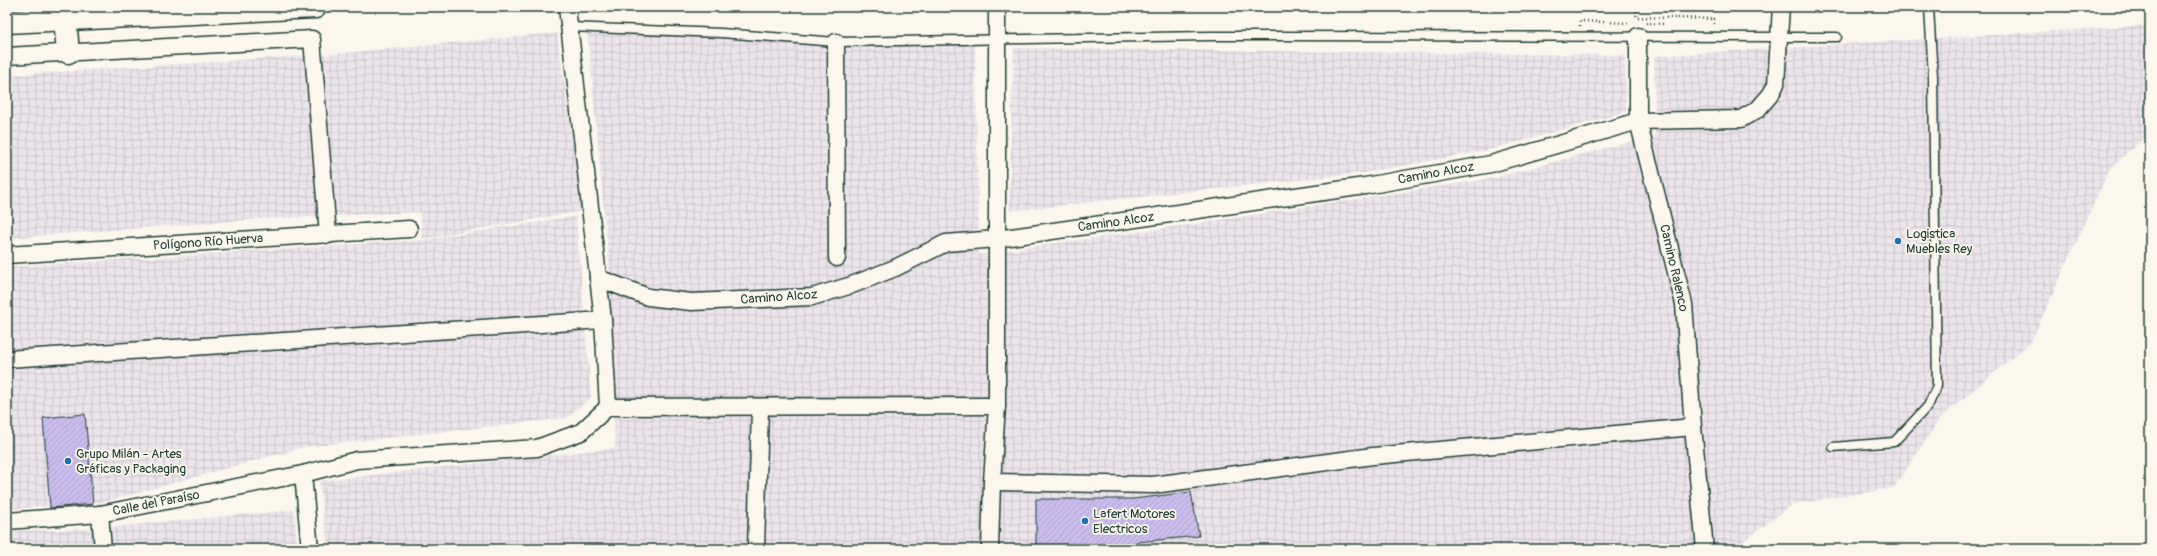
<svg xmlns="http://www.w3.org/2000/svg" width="2157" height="556" font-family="Pangolin,sans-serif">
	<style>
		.industrial { fill: url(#industrial-grid) }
		.building { fill: url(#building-hatch); stroke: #1f3d34 }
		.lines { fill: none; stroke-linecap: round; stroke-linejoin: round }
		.lane-casing { stroke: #1f3d34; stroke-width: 11 }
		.street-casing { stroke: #1f3d34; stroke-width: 19 }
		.highway-casing { stroke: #1f3d34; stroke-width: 25 }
		.path { stroke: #1f3d34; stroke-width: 2.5; stroke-dasharray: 1 3; stroke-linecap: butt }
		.lane { stroke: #fbf7ec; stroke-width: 8 }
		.street { stroke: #fbf7ec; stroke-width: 16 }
		.highway { stroke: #fbf7ec; stroke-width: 22 }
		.poi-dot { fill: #1f6fb2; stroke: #fbf7ec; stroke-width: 1.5 }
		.labels { text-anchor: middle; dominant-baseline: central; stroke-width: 3.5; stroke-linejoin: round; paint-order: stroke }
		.street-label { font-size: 13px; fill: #1f3d34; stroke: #fbf7ec }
		.poi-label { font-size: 13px; fill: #1f3d34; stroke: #fbf7ec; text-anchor: start }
	</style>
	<defs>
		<pattern id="industrial-grid" width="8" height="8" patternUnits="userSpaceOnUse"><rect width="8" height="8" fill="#ece5ec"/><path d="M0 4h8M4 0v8" fill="none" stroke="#cac5cb"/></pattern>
		<pattern id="building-hatch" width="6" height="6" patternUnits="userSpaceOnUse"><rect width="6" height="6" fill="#cabced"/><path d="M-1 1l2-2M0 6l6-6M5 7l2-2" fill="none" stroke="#ada2cc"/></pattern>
	</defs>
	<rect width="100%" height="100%" fill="#fbf7ec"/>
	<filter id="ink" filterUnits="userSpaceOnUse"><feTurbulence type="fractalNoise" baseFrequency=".025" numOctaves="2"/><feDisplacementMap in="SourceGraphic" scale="8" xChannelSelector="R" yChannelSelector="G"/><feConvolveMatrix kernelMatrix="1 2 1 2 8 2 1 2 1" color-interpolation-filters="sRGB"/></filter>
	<g filter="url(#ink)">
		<g class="industrial">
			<path d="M2150 25V132L2109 170 2031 342 1941 417 1894 488 1793 504 1733 549H328L319 481 615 448 609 263 587 26 975 43 979 254 1181 226 1494 178 1655 135 1654 56Z"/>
			<path d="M557 33 583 211 422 239 420 212 260 219 7 238V75L333 54Z"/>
			<path d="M1014 48 1625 55 1626 112 1489 150 1363 173 1009 211Z"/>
			<path d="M576 216 591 397 567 418 305 447 104 502 7 509V267L422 240Z"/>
			<path d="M294 510 298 549H7V531L87 529Z"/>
		</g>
		<g class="building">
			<path d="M85 414 93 504 50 508 43 418Z"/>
			<path d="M1191 492 1199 536 1137 542V549H1036V499H1133Z"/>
		</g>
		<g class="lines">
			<g class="lane-casing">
				<g id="lane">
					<path d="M569 27 721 33 836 42 1209 36 1837 37"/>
					<path d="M1833 447 1894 442 1928 406 1937 386 1933 77 1929 7"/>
				</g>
			</g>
			<g class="street-casing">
				<g id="street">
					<path d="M567 7 603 320 608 407"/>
					<path d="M1638 36V121L1684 304 1693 427 1705 549"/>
					<path d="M836 42 837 258"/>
					<path d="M7 56 312 39 328 235"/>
					<path d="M7 255 409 229"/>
					<path d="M598 278 648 297 691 302 812 297 852 285 895 268 946 243 997 239 1365 186 1491 164 1638 121 1741 119 1758 109 1771 94 1776 84 1781 7"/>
					<path d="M7 359 603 320"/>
					<path d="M303 474 310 549"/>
					<path d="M992 482 1153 485 1373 456 1693 427"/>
					<path d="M100 514 103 549"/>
					<path d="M7 521 100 514 303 474 357 460 537 448 581 432 608 407 997 406"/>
					<path d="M756 549 760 408"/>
					<path d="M990 549 992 482 997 406V7"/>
				</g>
			</g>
			<g class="highway-casing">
				<g id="highway">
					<path d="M65 19 68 52"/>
					<path d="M7 22 315 7"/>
				</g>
			</g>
			<g class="path">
				<path d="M1637 7 1636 17 1714 19V25H1712"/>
				<path d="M1646 23 1663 24"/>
				<path d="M1580 26V21L1629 23"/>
			</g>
			<use href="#lane" class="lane"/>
			<use href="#street" class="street"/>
			<use href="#highway" class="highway"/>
		</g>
	</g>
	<g class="poi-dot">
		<circle cx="1898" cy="241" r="4"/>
		<circle cx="68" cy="461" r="4"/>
		<circle cx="1085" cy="521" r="4"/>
	</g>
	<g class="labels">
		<g class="street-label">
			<text transform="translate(1436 173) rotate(-10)">Camino Alcoz</text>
			<text transform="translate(1116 222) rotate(-8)">Camino Alcoz</text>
			<text transform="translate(208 242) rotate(-4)">Polígono Río Huerva</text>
			<text transform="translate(1674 268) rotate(77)">Camino Ralenco</text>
			<text transform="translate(779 297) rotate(-4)">Camino Alcoz</text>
			<text transform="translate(156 503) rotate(-11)">Calle del Paraíso</text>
		</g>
		<g class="poi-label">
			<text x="1906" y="234">Logistica<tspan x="1906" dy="15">Muebles Rey</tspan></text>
			<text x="76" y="454">Grupo Milán - Artes<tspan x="76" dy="15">Gráficas y Packaging</tspan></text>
			<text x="1093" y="514">Lafert Motores<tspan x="1093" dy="15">Electricos</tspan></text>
		</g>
	</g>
	<rect width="2157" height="556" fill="none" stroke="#fbf7ec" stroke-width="24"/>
	<rect x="12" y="12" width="2133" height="532" fill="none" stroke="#1f3d34" stroke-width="1.5" filter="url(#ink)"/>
</svg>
